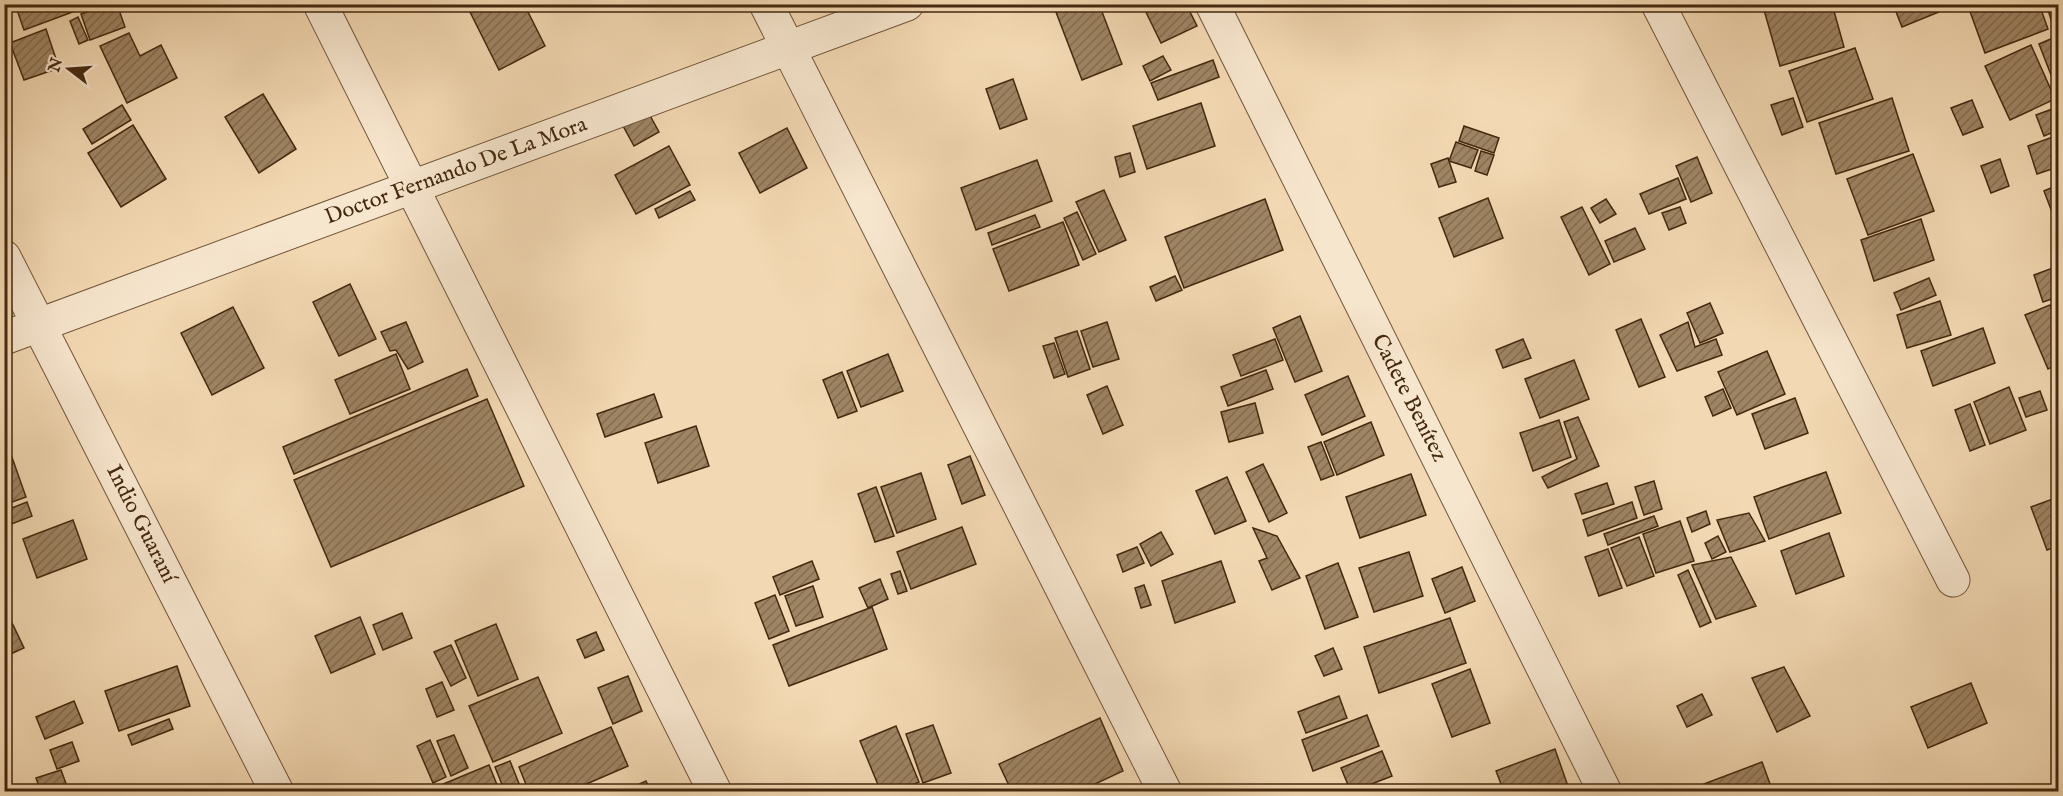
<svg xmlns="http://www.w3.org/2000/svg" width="2063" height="796" font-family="'IM FELL English',serif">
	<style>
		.building { fill: url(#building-hatch); stroke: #44290f; stroke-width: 1.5 }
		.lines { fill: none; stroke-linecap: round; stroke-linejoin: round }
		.minor-casing { stroke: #705538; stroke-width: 35 }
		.minor { stroke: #f7e6ce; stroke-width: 33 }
		.labels { text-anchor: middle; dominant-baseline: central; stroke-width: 5; stroke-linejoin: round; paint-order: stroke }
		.street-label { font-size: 22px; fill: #44290f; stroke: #f7e6ce }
	</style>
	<defs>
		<pattern id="building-hatch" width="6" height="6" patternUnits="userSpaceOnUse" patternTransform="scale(1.5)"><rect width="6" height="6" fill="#9f8564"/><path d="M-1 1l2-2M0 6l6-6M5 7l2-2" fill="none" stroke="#836d51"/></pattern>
	</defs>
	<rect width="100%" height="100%" fill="#f3d9b3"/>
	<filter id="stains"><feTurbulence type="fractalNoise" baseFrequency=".00333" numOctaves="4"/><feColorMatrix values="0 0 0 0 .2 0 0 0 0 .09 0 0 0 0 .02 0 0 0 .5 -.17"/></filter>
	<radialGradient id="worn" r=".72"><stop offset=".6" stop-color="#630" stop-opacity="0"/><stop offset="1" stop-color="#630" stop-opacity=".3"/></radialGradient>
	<g class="building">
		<path d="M15 4H94L24 30Z"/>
		<path d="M108 4H117L125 27 90 40 81 14Z"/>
		<path d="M466 4H524L545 46 499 70Z"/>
		<path d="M1061 4H1099L1122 64 1082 80 1054 7Z"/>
		<path d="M1142 4H1186L1197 26 1161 43Z"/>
		<path d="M1782 4H1832L1844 47 1780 66 1764 10Z"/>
		<path d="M1893 4H1956V5L1902 27Z"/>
		<path d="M1973 4H2039L2048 29 1985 53 1968 6Z"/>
		<path d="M2054 4H2058V30L2055 32 2047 7Z"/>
		<path d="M78 17 88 40 79 44 70 21Z"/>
		<path d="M46 29 59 68 24 80 10 43Z"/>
		<path d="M129 33 140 56 161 45 177 78 127 103 100 46Z"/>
		<path d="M2058 36V93L2039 44Z"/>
		<path d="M2031 45 2055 99 2010 120 1985 66Z"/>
		<path d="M1855 48 1873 99 1807 122 1789 71Z"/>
		<path d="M1163 56 1171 70 1150 81 1143 66Z"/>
		<path d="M1213 60 1219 77 1158 100 1151 83Z"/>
		<path d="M1013 79 1027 119 1000 129 986 89Z"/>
		<path d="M263 94 296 149 259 173 225 117Z"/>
		<path d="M1793 98 1803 127 1782 135 1771 105Z"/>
		<path d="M1892 98 1909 151 1836 174 1819 123Z"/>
		<path d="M1972 100 1983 127 1963 135 1951 108Z"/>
		<path d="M1201 103 1215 146 1147 169 1133 126Z"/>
		<path d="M122 105 131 120 92 144 83 129Z"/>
		<path d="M2055 108 2058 116V130L2044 136 2036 115Z"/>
		<path d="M647 110 659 132 634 146 622 124Z"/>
		<path d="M133 125 166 179 121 207 88 153Z"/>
		<path d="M1464 126 1499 138 1494 153 1459 141Z"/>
		<path d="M787 128 807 168 760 193 739 153Z"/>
		<path d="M2058 135V167L2037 174 2028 146Z"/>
		<path d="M1456 142 1478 150 1471 168 1449 161Z"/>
		<path d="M669 146 690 185 636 214 615 175Z"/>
		<path d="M1481 151 1494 155 1487 175 1475 171Z"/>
		<path d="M1130 153 1135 172 1120 177 1115 157Z"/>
		<path d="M1913 154 1934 211 1868 235 1847 179Z"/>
		<path d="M1697 157 1712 193 1691 202 1676 166Z"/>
		<path d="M1448 158 1456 182 1439 187 1431 164Z"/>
		<path d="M2000 159 2009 186 1991 193 1981 166Z"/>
		<path d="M1037 160 1052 201 976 230 961 188Z"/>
		<path d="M1678 178 1686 199 1649 214 1640 194Z"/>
		<path d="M2058 185V228L2044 191Z"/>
		<path d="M1104 190 1126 240 1099 252 1076 202Z"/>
		<path d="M690 191 695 200 659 218 655 209Z"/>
		<path d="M1488 198 1503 238 1454 257 1439 218Z"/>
		<path d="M1265 199 1283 250 1184 288 1165 237Z"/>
		<path d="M1606 199 1616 214 1600 223 1591 208Z"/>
		<path d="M1582 207 1610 264 1589 275 1561 217Z"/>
		<path d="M1680 207 1686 223 1669 230 1662 213Z"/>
		<path d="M1077 212 1096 254 1083 260 1064 218Z"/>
		<path d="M1035 215 1040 227 992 245 988 233Z"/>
		<path d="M1921 219 1934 260 1874 281 1861 240Z"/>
		<path d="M1063 222 1079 265 1009 291 993 249Z"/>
		<path d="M1635 228 1645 249 1614 262 1605 241Z"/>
		<path d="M2058 266V297L2043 302 2034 275Z"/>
		<path d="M1175 276 1182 290 1156 301 1150 287Z"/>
		<path d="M1929 278 1936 295 1901 310 1894 293Z"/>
		<path d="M350 284 376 339 339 356 313 302Z"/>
		<path d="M1940 301 1951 335 1907 348 1897 315Z"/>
		<path d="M1710 303 1723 333 1700 343 1687 313Z"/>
		<path d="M2050 305 2058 325V364L2048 369 2025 315Z"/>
		<path d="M233 307 264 368 212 395 181 333Z"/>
		<path d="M1300 316 1322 371 1295 382 1273 328Z"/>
		<path d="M1641 319 1665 377 1639 387 1616 330Z"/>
		<path d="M406 322 423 362 408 369 396 350 390 351 381 332Z"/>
		<path d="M1107 322 1119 359 1093 367 1081 331Z"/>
		<path d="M1688 322 1695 347 1716 339 1722 355 1677 371 1660 335Z"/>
		<path d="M1983 328 1995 363 1933 386 1921 351Z"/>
		<path d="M1077 331 1090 369 1068 377 1055 338Z"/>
		<path d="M1275 339 1283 360 1241 376 1233 355Z"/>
		<path d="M1523 339 1531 358 1503 368 1496 350Z"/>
		<path d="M1054 343 1065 374 1054 378 1043 346Z"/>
		<path d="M1767 351 1785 394 1737 415 1718 372Z"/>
		<path d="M396 354 410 389 350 414 335 380Z"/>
		<path d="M888 354 903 391 861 407 847 371Z"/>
		<path d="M1574 360 1589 399 1540 418 1525 379Z"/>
		<path d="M467 369 478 396 294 474 283 447Z"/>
		<path d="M1266 370 1273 389 1228 406 1221 387Z"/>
		<path d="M842 372 857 411 838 418 823 380Z"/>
		<path d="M1348 376 1365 416 1322 435 1305 395Z"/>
		<path d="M1107 386 1123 425 1103 434 1087 395Z"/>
		<path d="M2009 387 2026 430 1990 444 1974 402Z"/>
		<path d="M1723 389 1731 408 1713 416 1705 397Z"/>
		<path d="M2040 391 2047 410 2026 417 2019 398Z"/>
		<path d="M654 394 662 417 605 437 597 414Z"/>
		<path d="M1795 398 1808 433 1765 449 1752 414Z"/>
		<path d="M487 399 524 486 331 567 294 480Z"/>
		<path d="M1255 403 1263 433 1229 442 1221 412Z"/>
		<path d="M1970 404 1985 445 1970 451 1955 410Z"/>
		<path d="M1578 417 1599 466 1548 488 1542 477 1577 459 1564 422Z"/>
		<path d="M1559 420 1571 457 1533 471 1520 433Z"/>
		<path d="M1371 422 1384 455 1337 475 1324 442Z"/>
		<path d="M696 426 709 466 658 483 645 443Z"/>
		<path d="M1321 442 1334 475 1321 480 1308 447Z"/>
		<path d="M8 446 26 497 4 505V447Z"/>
		<path d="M970 456 985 495 962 504 948 465Z"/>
		<path d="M1263 464 1287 513 1269 522 1246 472Z"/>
		<path d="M1826 472 1841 513 1769 539 1754 497Z"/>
		<path d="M921 473 936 519 897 533 881 487Z"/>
		<path d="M1411 474 1426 515 1360 538 1346 497Z"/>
		<path d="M1227 477 1246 521 1215 534 1196 491Z"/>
		<path d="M1654 481 1662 509 1644 515 1635 487Z"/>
		<path d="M1607 483 1614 504 1582 514 1575 494Z"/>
		<path d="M876 487 894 536 875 542 858 494Z"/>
		<path d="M2058 497V546L2047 550 2031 507Z"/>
		<path d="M27 502 32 516 4 527V511Z"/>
		<path d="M1632 502 1637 518 1588 536 1583 520Z"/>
		<path d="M1706 511 1710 524 1692 532 1687 518Z"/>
		<path d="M1749 513 1765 541 1730 552 1717 520Z"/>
		<path d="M1654 516 1658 526 1608 545 1604 534Z"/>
		<path d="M73 520 87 559 37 578 23 539Z"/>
		<path d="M1680 521 1694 561 1656 573 1643 534Z"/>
		<path d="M962 527 976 564 911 589 897 552Z"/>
		<path d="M1253 528 1277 536 1300 578 1272 590 1259 561 1267 558Z"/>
		<path d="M1161 532 1173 554 1151 566 1140 544Z"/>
		<path d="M1829 533 1844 576 1796 594 1781 551Z"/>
		<path d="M1718 536 1726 552 1712 559 1705 543Z"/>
		<path d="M1639 537 1654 576 1627 586 1611 548Z"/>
		<path d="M1137 547 1144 563 1123 572 1117 555Z"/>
		<path d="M1608 549 1622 588 1599 596 1585 557Z"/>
		<path d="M1409 552 1423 596 1374 612 1359 568Z"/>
		<path d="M1731 557 1756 606 1716 619 1692 565Z"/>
		<path d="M812 561 819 579 780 595 773 577Z"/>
		<path d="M1221 561 1235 602 1175 623 1162 581Z"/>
		<path d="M1338 563 1358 617 1325 629 1306 576Z"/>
		<path d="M1462 567 1475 601 1445 613 1432 579Z"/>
		<path d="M1688 570 1711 622 1700 627 1678 575Z"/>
		<path d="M900 571 907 591 898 594 891 574Z"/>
		<path d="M880 579 888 599 868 608 859 588Z"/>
		<path d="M1144 585 1151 605 1141 608 1135 588Z"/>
		<path d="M813 586 823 617 796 626 785 596Z"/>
		<path d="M775 595 789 631 769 639 755 603Z"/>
		<path d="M4 606 24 648 4 657Z"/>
		<path d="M872 607 887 649 789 686 773 645Z"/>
		<path d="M402 613 412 638 383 650 373 625Z"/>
		<path d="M360 617 375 654 331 673 315 636Z"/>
		<path d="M1450 618 1466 663 1379 693 1364 647Z"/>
		<path d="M496 624 518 679 478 696 455 641Z"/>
		<path d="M596 632 604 650 585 658 577 640Z"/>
		<path d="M451 645 466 678 451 686 434 652Z"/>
		<path d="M1333 648 1342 669 1324 676 1315 656Z"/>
		<path d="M177 666 190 706 119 731 105 691Z"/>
		<path d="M1784 667 1810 716 1777 732 1752 678Z"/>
		<path d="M1470 669 1490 723 1452 737 1432 684Z"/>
		<path d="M628 676 642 711 613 724 598 688Z"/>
		<path d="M538 677 562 733 493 762 469 706Z"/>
		<path d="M442 682 454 710 437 717 426 689Z"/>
		<path d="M1971 683 1987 723 1928 748 1911 707Z"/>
		<path d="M1702 694 1712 715 1687 727 1677 706Z"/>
		<path d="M1339 696 1347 718 1306 733 1298 712Z"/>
		<path d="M74 701 83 723 45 739 36 717Z"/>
		<path d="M1367 715 1379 746 1313 771 1302 740Z"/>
		<path d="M1100 718 1123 771 1078 792H1012L999 764Z"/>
		<path d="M169 719 173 729 132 745 128 735Z"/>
		<path d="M933 725 951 773 923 783 906 734Z"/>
		<path d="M896 726 919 782 896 792H881L860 741Z"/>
		<path d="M611 727 628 766 568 792H529L519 767Z"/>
		<path d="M454 735 468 768 451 776 437 741Z"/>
		<path d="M430 740 446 777 433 783 417 746Z"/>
		<path d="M72 742 79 761 57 769 50 750Z"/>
		<path d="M1555 749 1570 792H1504L1496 771Z"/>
		<path d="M1382 751 1392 776 1351 792 1341 768Z"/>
		<path d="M510 761 520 786 505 792 495 767Z"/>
		<path d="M1762 762 1773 792H1707L1704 784Z"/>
		<path d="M489 765 500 792H444L441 785Z"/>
		<path d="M61 770 68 789 60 792H41L36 778Z"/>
		<path d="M646 781 651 792H622Z"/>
	</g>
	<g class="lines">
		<g class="minor-casing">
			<g id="minor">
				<path d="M320 4 715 792"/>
				<path d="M766 4 1165 792"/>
				<path d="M1212 4 1605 792"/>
				<path d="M1658 4 1953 580"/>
				<path d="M4 257 277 792"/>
				<path d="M4 338 907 4"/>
			</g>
		</g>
		<use href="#minor" class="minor"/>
	</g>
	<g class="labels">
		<g class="street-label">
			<text transform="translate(456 171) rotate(-20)">Doctor Fernando De La Mora</text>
			<text transform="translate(1409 398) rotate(63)">Cadete Benítez</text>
			<text transform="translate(141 524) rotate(63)">Indio Guaraní</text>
		</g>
	</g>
	<rect width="2063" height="796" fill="none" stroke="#f3d9b3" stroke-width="24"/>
	<rect x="6" y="6" width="2051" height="784" fill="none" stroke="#44290f" stroke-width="3"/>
	<rect x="12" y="12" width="2039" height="772" fill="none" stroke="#44290f" stroke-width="1.5"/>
	<g transform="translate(69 69) rotate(287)" stroke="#f7e6ce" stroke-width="4.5" paint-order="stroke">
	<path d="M0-4.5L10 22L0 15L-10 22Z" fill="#44290f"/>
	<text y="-9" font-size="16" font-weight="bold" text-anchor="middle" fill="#44290f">N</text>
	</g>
	<rect width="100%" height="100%" filter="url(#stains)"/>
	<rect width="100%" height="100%" fill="url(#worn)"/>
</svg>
